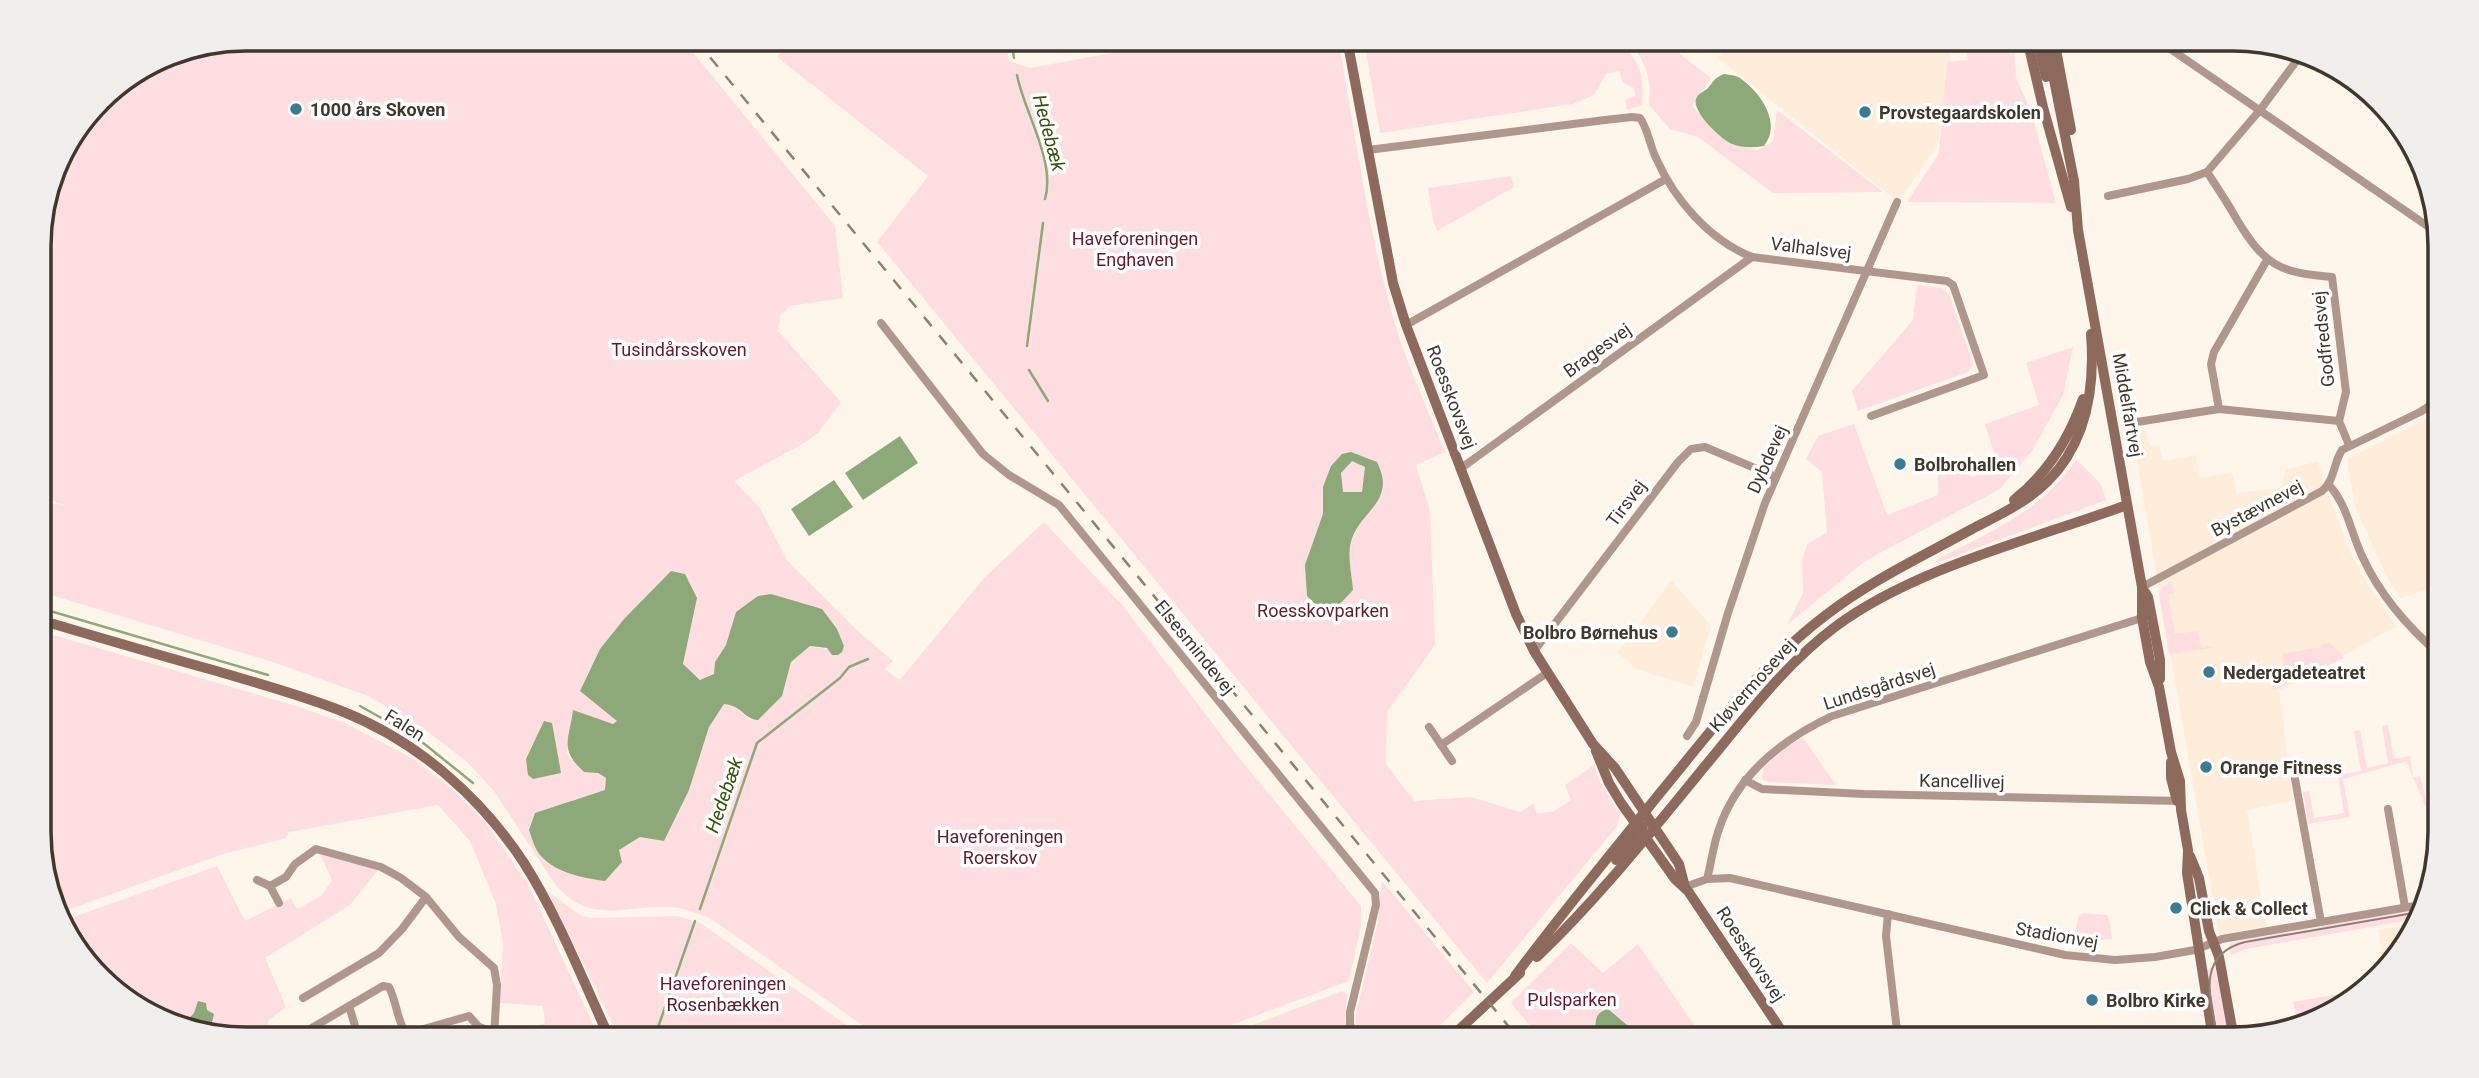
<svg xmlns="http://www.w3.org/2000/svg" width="2479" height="1078" font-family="Roboto,sans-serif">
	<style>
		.built { fill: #feedda }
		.green { fill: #fedee1; fill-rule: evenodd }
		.water { fill: #8da879; fill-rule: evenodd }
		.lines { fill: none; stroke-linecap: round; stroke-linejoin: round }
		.stream { stroke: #8da879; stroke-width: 2.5 }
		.street { stroke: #b0978e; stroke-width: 8 }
		.secondary { stroke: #8d6a5d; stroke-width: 10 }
		.tram { stroke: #8a8176; stroke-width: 2 }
		.rail { stroke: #8a8176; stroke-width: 2.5; stroke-dasharray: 12 12; stroke-linecap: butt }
		.poi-dot { fill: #3c7a8f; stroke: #fff; stroke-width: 2.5 }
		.labels { text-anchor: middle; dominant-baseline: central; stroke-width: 7; stroke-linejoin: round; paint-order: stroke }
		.poi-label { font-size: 18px; font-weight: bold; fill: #40372d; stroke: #fff; text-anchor: start }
		.park-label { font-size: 18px; fill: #621b2b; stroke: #fff }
		.street-label { font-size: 18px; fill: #40372d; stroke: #fff }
		.water-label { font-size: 19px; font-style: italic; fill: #32530d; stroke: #fff }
		.rim { fill: none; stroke: #40372d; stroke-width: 3.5 }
	</style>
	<rect width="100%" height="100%" fill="#fff6eb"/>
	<g class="built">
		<path d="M1735 39H1947L1953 75 1936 148 1898 202 1718 58Z"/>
		<path d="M2439 408 2440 585 2401 598 2387 577 2355 506 2347 459 2423 420Z"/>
		<path d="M2144 429 2150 446 2159 445 2163 461 2196 455 2200 478 2232 472 2237 493 2281 488 2286 470 2318 461 2330 502 2332 503 2349 549 2367 584 2397 626 2279 691 2293 801 2247 810 2266 926 2219 935 2133 438Z"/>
		<path d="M1671 580 1711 626 1693 687 1633 668 1632 665 1617 652 1630 638Z"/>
		<path d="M2418 922 2397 959 2385 970 2378 930Z"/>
	</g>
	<g class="green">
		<path d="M246 39H682L835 226 843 298 790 306 780 316 778 331 841 402 818 433 806 442 734 481 760 508 787 560 859 632 893 661 884 669 900 680 984 578 1044 522 1123 606 1232 749 1361 906V924L1349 981 1194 1039H882L710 918C700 915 689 910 679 908 632 901 593 930 555 884L494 791 467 762 422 727 368 696 276 663 41 592 40 570 42 502 65 505 40 497 39 232 60 155 109 90 167 54ZM671 571 697 598 683 664 701 680 714 674 715 662 726 645 736 612 842 652 810 646 791 662 782 696 751 720 737 706 724 704 709 727 689 790 640 837 619 850 622 862 572 800 605 791 606 778 570 759 567 752 573 711 613 724 618 720 580 691 600 649 624 619Z"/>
		<path d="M792 39H1006L1009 61 1030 68 1189 39H1338C1355 131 1367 226 1393 317 1406 363 1427 408 1445 452L1416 465 1430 511 1435 645 1387 712 1386 764 1414 801 1471 797 1520 812 1533 804 1537 813 1552 812 1571 800 1565 785 1594 765 1599 780 1620 815 1617 826 1487 983 877 242 928 176 777 57Z"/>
		<path d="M1364 39H1620C1639 64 1645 72 1642 105L1627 110 1625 100 1635 96 1634 88 1622 82 1620 71 1606 74 1594 95 1573 104 1380 133Z"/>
		<path d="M1626 39H1664L1686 59 1711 78 1692 106 1730 144 1758 150 1773 141 1777 110 1883 192 1773 193 1698 137 1670 129 1649 105C1652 77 1645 59 1626 39Z"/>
		<path d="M1964 39H2013L2016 78 2031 111 2056 203 1907 202 1939 153 1947 62 1968 60Z"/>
		<path d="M1511 176 1514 187 1437 231 1433 220 1428 188Z"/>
		<path d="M1917 285 1942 288 1949 294 1973 364 1968 372 1858 411 1852 391 1913 320Z"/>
		<path d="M2073 347 2063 395 2032 451 2000 489 1865 561 1787 625 1803 593 1802 560 1808 543 1827 533 1822 472 1806 459 1818 436 1854 424 1887 515 1938 495V474L1962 460 1971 477 1999 469 1985 424 2039 405 2026 363Z"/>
		<path d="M2076 459 2100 483 2106 500 1937 563 1936 560C1987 533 2044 511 2076 459Z"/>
		<path d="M2172 583 2175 593 2168 595 2175 634 2198 631 2201 648 2211 646 2212 648 2169 654 2159 594 2163 587Z"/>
		<path d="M40 631 296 706 345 723 415 760 450 787 482 818 527 882 600 1039H499L545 1023 543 1006 500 1003 503 943 496 904 470 841 438 805 289 832 286 838 220 855 62 912 40 859Z"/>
		<path d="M2330 643 2344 658 2273 690 2269 674 2273 673V668L2284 666 2282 654 2321 647 2322 644Z"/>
		<path d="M2388 725 2394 759 2410 756 2413 777 2420 776 2426 800 2440 798V803L2425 806C2420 790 2411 776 2407 761L2343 779 2350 817 2308 824 2303 792 2309 791 2314 818 2344 813 2338 775 2361 771 2354 731 2360 730 2367 768 2388 763 2382 726Z"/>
		<path d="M1802 738H1803L1836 785 1768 782 1762 779 1764 767 1788 746Z"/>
		<path d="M320 854 378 870 350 905 265 958 286 1007 269 1020 264 1039H246L210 1032 214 1019 194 1013 181 1027 167 1024 82 959 65 920 217 866 245 921 291 898 297 909 321 896 332 880Z"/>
		<path d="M1382 881 1474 992 1426 1039H1364L1356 1028V1014L1378 921Z"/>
		<path d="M548 892 582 916 592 918 677 916 700 923 867 1039H620Z"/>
		<path d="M2425 908 2421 918 2246 949 2231 955 2229 944 2233 942Z"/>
		<path d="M2083 913 2107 915 2109 919 2112 939 2094 940 2074 937 2079 915Z"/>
		<path d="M1571 943 1603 973 1638 944 1704 1039H1541L1511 1003Z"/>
		<path d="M2215 967 2229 1039H2215L2206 969Z"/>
		<path d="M2365 989 2349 1004 2297 1022 2293 1002Z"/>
		<path d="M1342 991 1347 994 1345 1021 1350 1039H1216Z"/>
	</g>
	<g class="water">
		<path d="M1724 74C1729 75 1736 75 1740 78 1761 93 1782 123 1764 146 1753 148 1742 148 1732 144 1721 139 1692 112 1696 99 1698 93 1704 92 1708 88 1714 81 1714 78 1724 74Z"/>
		<path d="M900 436 918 463 863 500 845 473Z"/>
		<path d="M1351 452 1377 462C1398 504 1356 511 1350 546 1348 559 1352 577 1353 590L1338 606 1318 607 1307 596 1305 565 1323 514V487L1331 466 1342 454ZM1352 461 1365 467 1362 492H1343L1341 473Z"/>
		<path d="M834 480 853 507 809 536 791 509Z"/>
		<path d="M671 571 685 574 697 598 683 664 700 680 714 674 715 662 726 645 736 612 758 596 771 594 822 609 837 629 844 646 842 652 838 655H832L827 648 810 646 791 662 782 696 758 720C743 719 744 706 724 704L709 727 689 790 664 841 640 837 619 850 622 862 605 881C583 878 556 873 541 856 535 850 532 838 529 830L535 813 605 790 606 778 598 773 584 772C559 749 569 741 573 710L613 724 617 721 580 691 600 649 624 619Z"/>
		<path d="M544 721 552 723 561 773 533 779 528 775 526 759Z"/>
		<path d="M198 1001 206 1003 207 1010 214 1014 210 1032 181 1027 194 1013Z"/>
		<path d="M1608 1009 1627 1025 1658 1039H1595C1597 1025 1591 1014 1608 1009Z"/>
	</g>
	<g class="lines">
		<g class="stream">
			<path d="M1011 39 1014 58"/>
			<path d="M1017 75C1024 112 1056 161 1045 199"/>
			<path d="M1027 346 1043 223"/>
			<path d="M1029 370 1048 401"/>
			<path d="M40 608 268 675"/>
			<path d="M360 706 417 738 473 783"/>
			<path d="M700 909 757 743 840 678 849 667 868 659"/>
			<path d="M654 1039 695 921"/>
		</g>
		<g class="street">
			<path d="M2169 48 2439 234"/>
			<path d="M1368 150 1605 120 1632 117 1640 118C1648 129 1650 146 1656 158 1674 199 1709 240 1752 257L1947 281 1953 285 1984 375 1871 416"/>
			<path d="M2207 172C2217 187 2227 202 2236 218 2264 265 2279 273 2332 277L2346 392 2339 421 2349 445"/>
			<path d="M2108 196 2188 179 2207 172 2260 110 2303 52"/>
			<path d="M881 323 983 454 1009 475 1059 505 1375 893 1376 905 1350 1012V1024L1356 1039"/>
			<path d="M1406 325 1666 179"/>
			<path d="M2219 409 2211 364 2214 352 2267 260"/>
			<path d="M2137 422 2219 409 2339 421"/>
			<path d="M1460 469 1752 257"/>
			<path d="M2329 485C2348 506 2351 534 2363 558 2380 595 2410 629 2440 655"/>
			<path d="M2142 587 2322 491C2335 480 2333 464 2342 450L2420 412 2439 400"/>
			<path d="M1534 651 1678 462 1691 449 1705 447 1776 477"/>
			<path d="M1429 727 1452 761"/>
			<path d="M1687 736 1696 722 1728 613 1765 503 1897 202"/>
			<path d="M1441 745 1547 673"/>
			<path d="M2295 779 2321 922"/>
			<path d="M1745 780 1762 789 1864 794 2180 801"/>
			<path d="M2388 809 2405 907"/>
			<path d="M1707 879C1711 864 1713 847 1718 832 1736 775 1781 740 1832 716L2142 618"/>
			<path d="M257 880 270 886 279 903"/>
			<path d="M270 886 286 877 295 864 316 849 381 867 401 878 426 897 459 937 494 968 497 985 494 1039"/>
			<path d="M1685 887 1707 879 1730 878 2065 955 2115 960 2155 957 2195 950 2222 939 2426 904"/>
			<path d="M1888 914 1886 936 1898 1039"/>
			<path d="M303 998 379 953 402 929 426 897"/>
			<path d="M298 1039 300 1035 349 1006"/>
			<path d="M359 1039 349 1006 383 986 389 987C397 1003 397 1020 406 1034"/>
			<path d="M389 1039 469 1016 478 1026 493 1033"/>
		</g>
		<g class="secondary">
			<path d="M1347 39 1393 283 1406 325 1516 614 1534 651 1593 744 1615 768 1679 864 1685 887"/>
			<path d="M2027 39 2043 107 2071 207"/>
			<path d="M2037 39 2046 77"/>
			<path d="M2046 39 2074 181 2078 230 2142 587V618L2150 662 2159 687 2171 752 2180 781 2181 810 2188 850 2187 873 2213 1039"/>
			<path d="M2054 39 2071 130"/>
			<path d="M2014 500C2048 473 2069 439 2083 399"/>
			<path d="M2145 592 2148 597 2160 660V679"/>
			<path d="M40 620C98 637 155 654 213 670 257 683 302 695 344 712 418 742 481 797 524 863 559 918 583 981 610 1039"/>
			<path d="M1596 751 1609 783 1621 803 1675 879 1688 891 1787 1039"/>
			<path d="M2171 762V778L2177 801"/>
			<path d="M2190 856 2199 878 2209 931 2219 957 2234 1039"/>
			<path d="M1616 860 1643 826"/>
			<path d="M1537 957C1602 895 1658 823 1715 754 1752 709 1788 662 1835 627 1914 568 2034 539 2127 505"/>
			<path d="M1515 976C1561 914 1611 854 1660 793 1712 730 1760 665 1826 615 1870 581 1923 556 1972 529 1999 515 2026 503 2048 481 2087 442 2095 386 2091 334"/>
			<path d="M1449 1039 1520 973"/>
		</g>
		<path class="tram" d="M2218 1039C2211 1002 2194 955 2245 942L2425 911"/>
		<path class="rail" d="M695 39 1519 1039"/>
	</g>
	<g class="poi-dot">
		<circle cx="296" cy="109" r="7"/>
		<circle cx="1865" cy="112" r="7"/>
		<circle cx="1900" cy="464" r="7"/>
		<circle cx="1672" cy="632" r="7"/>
		<circle cx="2209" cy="672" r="7"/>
		<circle cx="2206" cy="767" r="7"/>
		<circle cx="2176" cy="908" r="7"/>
		<circle cx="2092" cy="1000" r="7"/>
	</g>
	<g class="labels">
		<g class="poi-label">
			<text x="310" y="109">1000 års Skoven</text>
			<text x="1879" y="112">Provstegaardskolen</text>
			<text x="1914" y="464">Bolbrohallen</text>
			<text x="1658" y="632" text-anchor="end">Bolbro Børnehus</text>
			<text x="2223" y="672">Nedergadeteatret</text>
			<text x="2220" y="767">Orange Fitness</text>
			<text x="2190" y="908">Click &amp; Collect</text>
			<text x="2106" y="1000">Bolbro Kirke</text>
		</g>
		<g class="park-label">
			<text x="1135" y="238">Haveforeningen<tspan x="1135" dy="21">Enghaven</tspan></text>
			<text x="679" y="349">Tusindårsskoven</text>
			<text x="1323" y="610">Roesskovparken</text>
			<text x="1000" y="836">Haveforeningen<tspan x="1000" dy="21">Roerskov</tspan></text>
			<text x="723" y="983">Haveforeningen<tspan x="723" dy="21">Rosenbækken</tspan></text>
			<text x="1572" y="999">Pulsparken</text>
		</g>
		<g class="street-label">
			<text transform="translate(1811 248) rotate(7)">Valhalsvej</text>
			<text transform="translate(2323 339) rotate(-96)">Godfredsvej</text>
			<text transform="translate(1597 350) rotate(-36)">Bragesvej</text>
			<text transform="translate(1452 397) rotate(69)">Roesskovsvej</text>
			<text transform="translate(2128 405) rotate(80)">Middelfartvej</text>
			<text transform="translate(1767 459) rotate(-66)">Dybdevej</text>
			<text transform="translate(1626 503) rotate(-53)">Tirsvej</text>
			<text transform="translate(2257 508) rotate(-28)">Bystævnevej</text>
			<text transform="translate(1195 647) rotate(51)">Elsesmindevej</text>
			<text transform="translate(1752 685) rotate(-48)">Kløvermosevej</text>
			<text transform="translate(1879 686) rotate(-18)">Lundsgårdsvej</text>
			<text transform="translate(405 725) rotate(32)">Falen</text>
			<text transform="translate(1962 781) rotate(1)">Kancellivej</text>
			<text transform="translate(2057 935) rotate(10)">Stadionvej</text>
			<text transform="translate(1751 954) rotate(57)">Roesskovsvej</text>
		</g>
		<g class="water-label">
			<text transform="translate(1049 133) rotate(75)">Hedebæk</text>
			<text transform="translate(724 795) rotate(-71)">Hedebæk</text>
		</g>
	</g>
	<path d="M0 0H2479V1078H0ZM246 51H2233A195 195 0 0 1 2428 246V832A195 195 0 0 1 2233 1027H246A195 195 0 0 1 51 832V246A195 195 0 0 1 246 51Z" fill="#f0efee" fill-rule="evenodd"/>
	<path class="rim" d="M246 51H2233A195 195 0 0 1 2428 246V832A195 195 0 0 1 2233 1027H246A195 195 0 0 1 51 832V246A195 195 0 0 1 246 51Z"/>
</svg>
